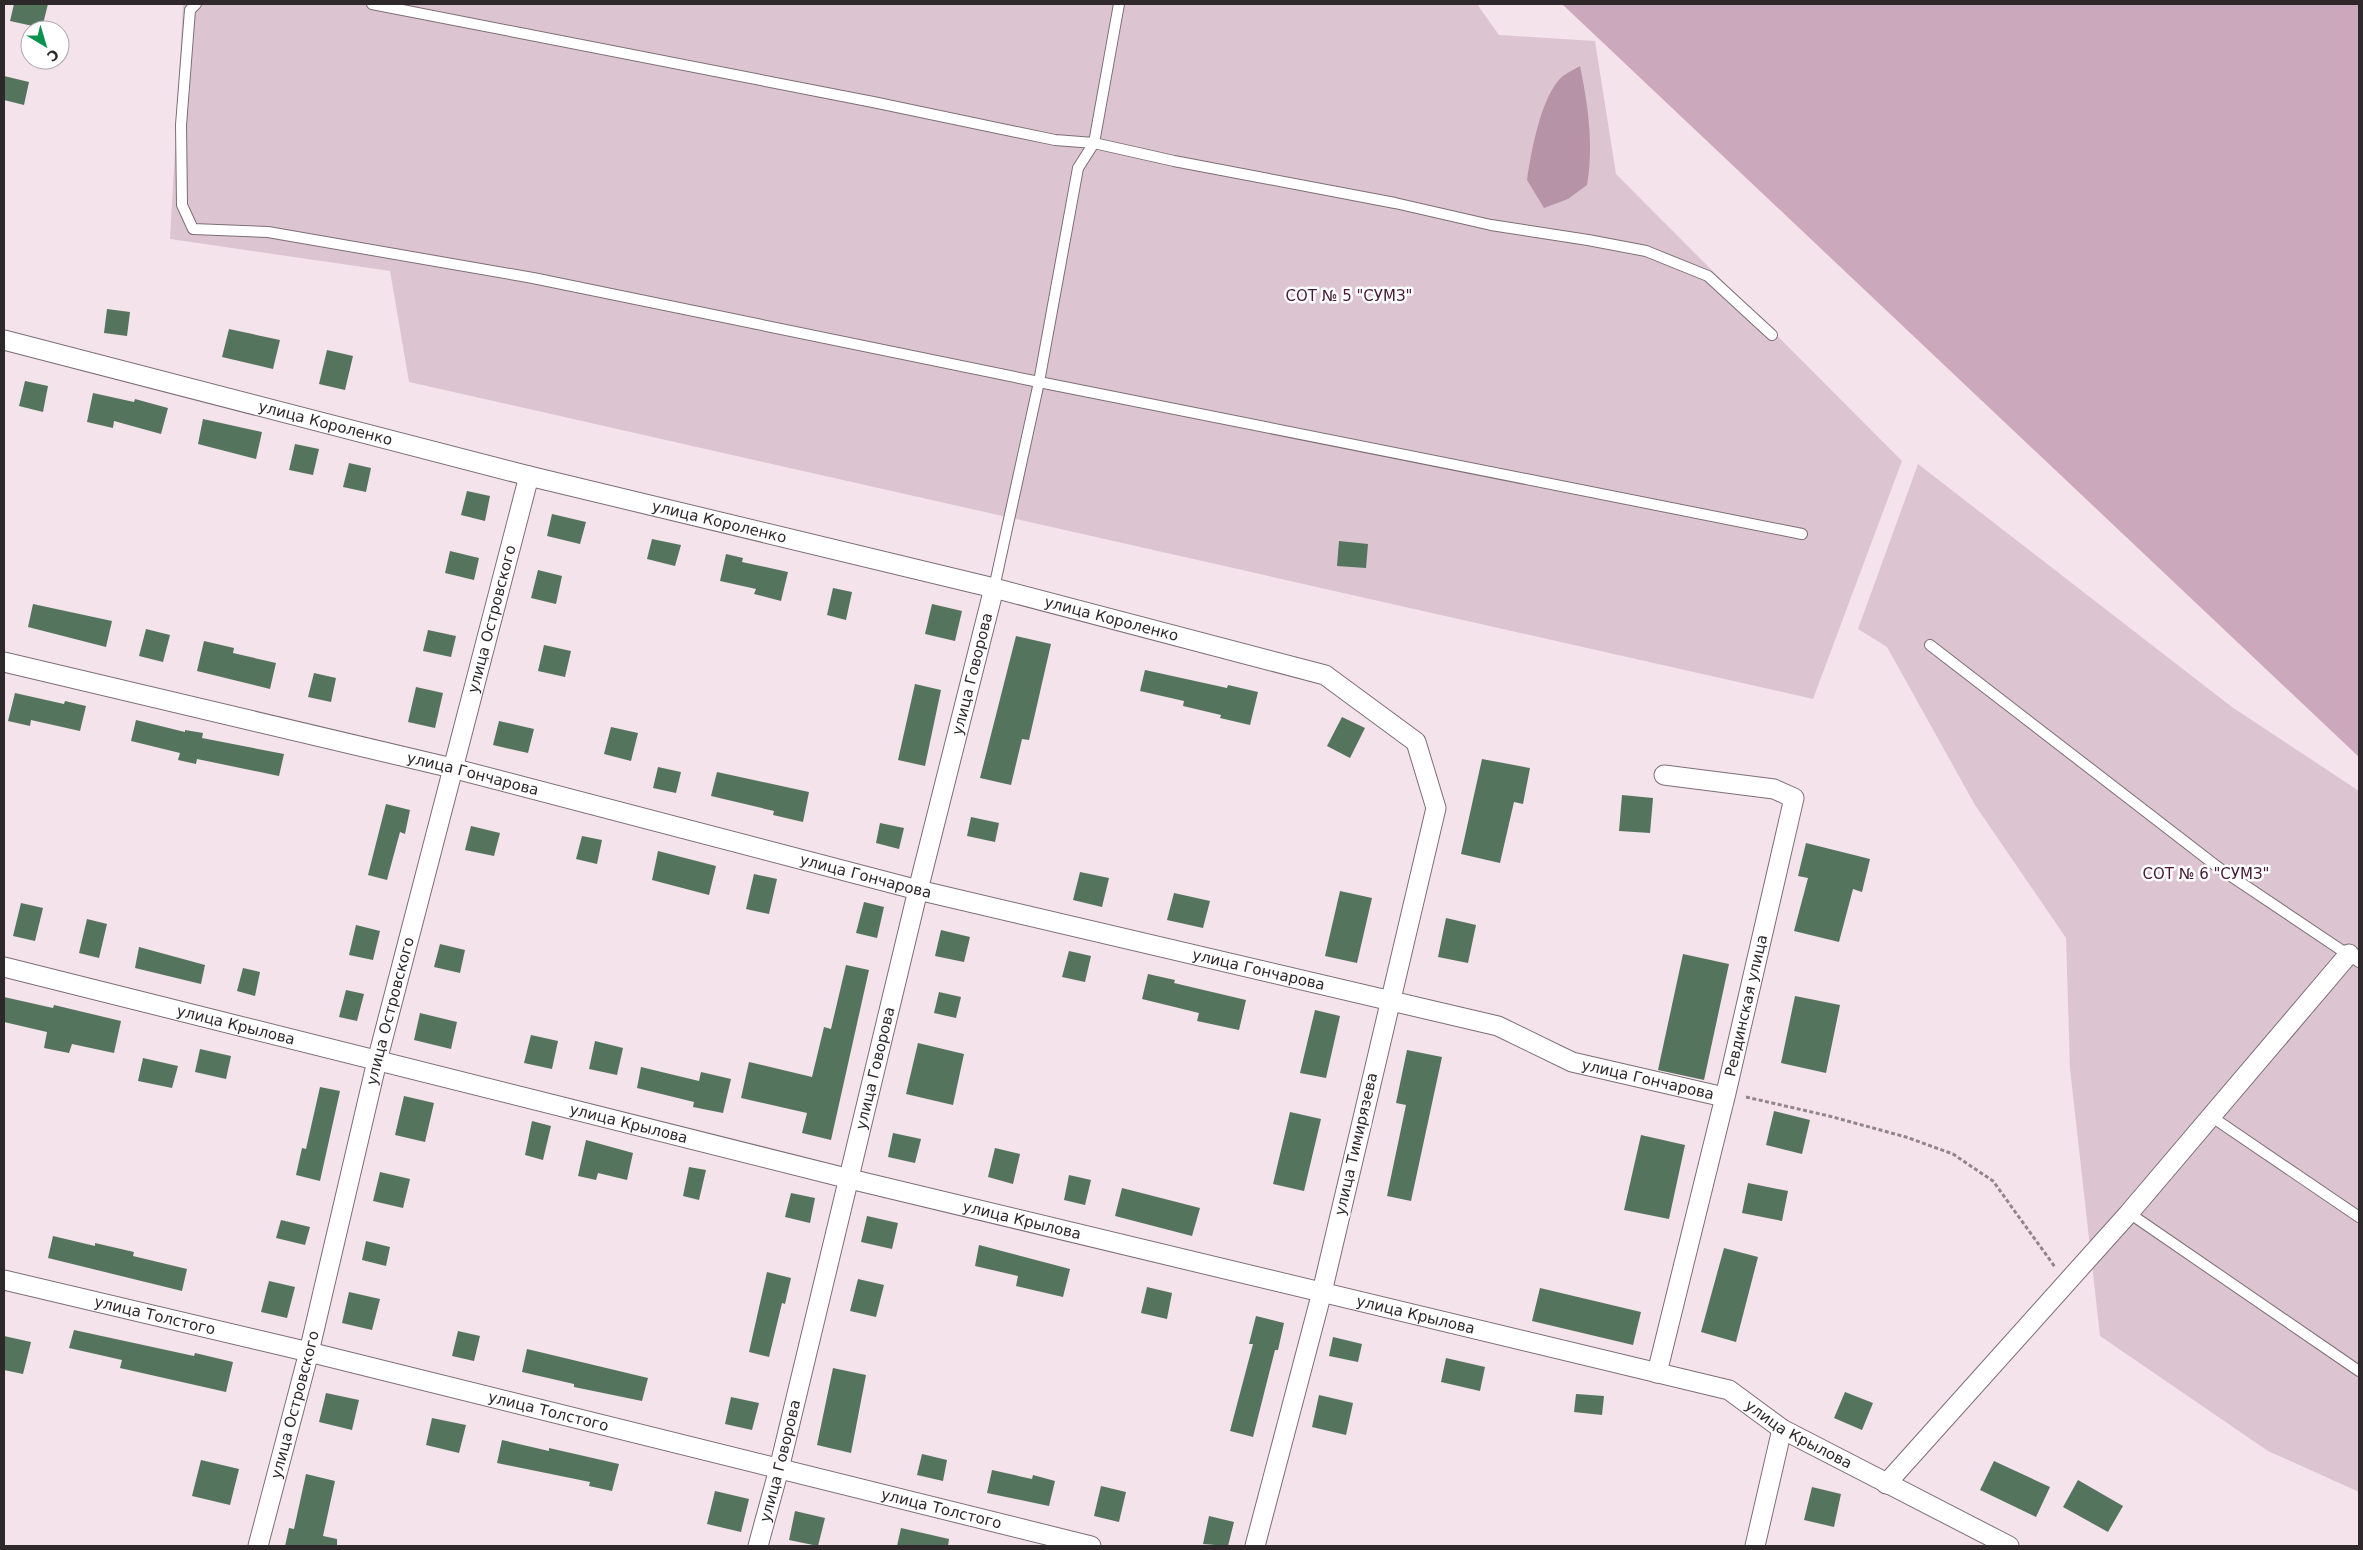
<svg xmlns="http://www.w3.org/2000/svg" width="2363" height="1550" font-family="'DejaVu Sans',sans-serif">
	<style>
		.green { fill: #dcc5d1 }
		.forest { fill: #cca8bc }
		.water { fill: #b693a7 }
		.building { fill: #55745e }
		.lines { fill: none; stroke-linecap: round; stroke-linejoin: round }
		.service-casing { stroke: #7d6d76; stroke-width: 12 }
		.minor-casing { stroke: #7d6d76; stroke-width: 21 }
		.path { stroke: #91858b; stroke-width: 3; stroke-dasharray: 4 2.5; stroke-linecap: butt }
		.service { stroke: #fff; stroke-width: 10 }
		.minor { stroke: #fff; stroke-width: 19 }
		.labels { text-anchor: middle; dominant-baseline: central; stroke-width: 5; stroke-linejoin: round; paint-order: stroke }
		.park-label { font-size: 15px; fill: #461835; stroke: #fff }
		.street-label { font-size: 15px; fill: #2f282b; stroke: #fff }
	</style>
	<rect width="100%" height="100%" fill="#f5e3ec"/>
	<g class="green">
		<path d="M183 4H1477L1499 35 1595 41 1616 174 1902 461 1813 699 409 382 390 271 170 239Z"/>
		<path d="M1918 464 2232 707 2359 791V1492L2268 1451 2100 1336 2070 1069 2066 938 1975 805 1887 647 1858 629Z"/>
	</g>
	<path class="forest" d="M1562 4H2359V757Z"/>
	<path class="water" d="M1580 66C1588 105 1594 146 1587 185L1568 199 1544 208 1527 180C1531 153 1541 94 1563 76 1568 72 1575 69 1580 66Z"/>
	<g class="building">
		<path d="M14 4H48L42 28 10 21Z"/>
		<path d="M4 76 29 82 24 105 4 100Z"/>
		<path d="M107 309 130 312 127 336 104 333Z"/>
		<path d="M229 329 280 340 273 369 222 357Z"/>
		<path d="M327 350 353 356 345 390 319 384Z"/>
		<path d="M25 381 48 386 43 412 19 406Z"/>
		<path d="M93 393 134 402 135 399 168 408 161 434 114 421 113 428 87 422Z"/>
		<path d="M203 419 262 432 256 459 198 444Z"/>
		<path d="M295 444 319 449 313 475 289 470Z"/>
		<path d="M349 463 371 468 366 492 343 487Z"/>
		<path d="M467 491 490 496 485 521 461 515Z"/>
		<path d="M552 514 586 522 580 544 547 536Z"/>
		<path d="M652 539 681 545 675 566 647 559Z"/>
		<path d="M1339 541 1368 544 1366 568 1337 566Z"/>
		<path d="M450 551 479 558 474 580 445 573Z"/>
		<path d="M726 554 743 558 742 562 788 572 781 601 754 594 756 589 720 581Z"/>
		<path d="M538 570 562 576 556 604 531 598Z"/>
		<path d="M833 588 852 592 846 620 827 615Z"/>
		<path d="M33 604 112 621 106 647 28 627Z"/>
		<path d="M932 604 962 611 955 641 925 634Z"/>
		<path d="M146 629 170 635 163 662 139 656Z"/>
		<path d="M428 630 456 636 451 657 423 651Z"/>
		<path d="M1016 636 1051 644 1029 740 1022 739 1011 785 980 778Z"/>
		<path d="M204 641 234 648 233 653 276 663 270 689 197 671Z"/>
		<path d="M544 645 571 651 565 677 538 671Z"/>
		<path d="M1145 670 1227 688 1228 685 1258 692 1250 725 1220 718 1221 715 1183 706 1184 701 1140 691Z"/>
		<path d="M314 673 336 678 331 702 308 697Z"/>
		<path d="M915 684 941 690 925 766 898 760Z"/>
		<path d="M416 687 443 693 435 728 408 722Z"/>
		<path d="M15 693 64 704 65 701 86 706 80 731 31 720 30 726 8 721Z"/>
		<path d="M1342 717 1365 728 1350 758 1327 746Z"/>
		<path d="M136 720 185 732V730L203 733 202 738 284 754 279 776 197 759 196 764 178 760 180 753 131 741Z"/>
		<path d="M499 721 534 729 528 753 493 745Z"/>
		<path d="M611 727 638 733 631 761 604 754Z"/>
		<path d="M1482 759 1530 768 1523 804 1514 802 1500 863 1461 854Z"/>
		<path d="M658 767 681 772 676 793 653 788Z"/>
		<path d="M717 772 809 792 803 822 773 815 774 811 711 796Z"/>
		<path d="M1622 795 1653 798 1650 833 1619 831Z"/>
		<path d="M386 804 410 810 405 834 400 832 387 880 368 875Z"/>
		<path d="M971 817 999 823 995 842 967 836Z"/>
		<path d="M880 823 904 828 899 849 876 843Z"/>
		<path d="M471 826 500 833 494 856 465 850Z"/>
		<path d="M582 836 602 840 597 864 576 859Z"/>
		<path d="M1806 843 1870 859 1862 892 1853 889 1839 942 1794 931 1808 878 1798 876Z"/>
		<path d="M658 851 716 866 709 895 652 880Z"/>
		<path d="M1080 872 1109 878 1102 907 1073 900Z"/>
		<path d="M754 874 777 879 769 914 746 909Z"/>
		<path d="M1340 891 1372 898 1357 963 1325 956Z"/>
		<path d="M1174 893 1210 901 1203 928 1167 920Z"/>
		<path d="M864 902 884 907 877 938 856 933Z"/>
		<path d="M21 903 43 908 35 941 13 936Z"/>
		<path d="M1446 918 1476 925 1468 963 1438 957Z"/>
		<path d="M87 919 107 924 99 958 79 953Z"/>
		<path d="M356 925 380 931 373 960 349 955Z"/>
		<path d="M941 930 970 937 964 962 935 956Z"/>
		<path d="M440 944 465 950 460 973 434 967Z"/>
		<path d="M139 947 205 965 201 984 135 968Z"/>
		<path d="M1069 951 1091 956 1085 982 1062 977Z"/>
		<path d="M1683 954 1729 964 1704 1080 1658 1070Z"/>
		<path d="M846 965 869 970 831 1140 802 1133 807 1113 741 1098 749 1062 812 1077 824 1027 831 1029Z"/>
		<path d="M243 968 260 972 255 996 237 991Z"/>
		<path d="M1148 974 1175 980 1174 983 1246 1000 1239 1030 1197 1021 1199 1013 1142 999Z"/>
		<path d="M346 990 364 994 357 1021 339 1017Z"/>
		<path d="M939 992 961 997 956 1018 934 1013Z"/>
		<path d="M1795 996 1840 1005 1826 1073 1781 1063Z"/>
		<path d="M4 997 53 1008 54 1005 121 1021 114 1053 72 1044 69 1053 44 1048 47 1032 4 1022Z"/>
		<path d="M1315 1010 1340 1016 1326 1078 1300 1073Z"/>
		<path d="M420 1013 457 1022 451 1049 414 1040Z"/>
		<path d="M531 1035 558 1041 552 1069 524 1063Z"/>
		<path d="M595 1041 623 1048 617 1075 589 1069Z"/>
		<path d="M918 1043 964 1054 953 1105 906 1094Z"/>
		<path d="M200 1049 231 1056 226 1079 195 1072Z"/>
		<path d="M1407 1050 1442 1057 1411 1201 1387 1196 1406 1105 1396 1103Z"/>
		<path d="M143 1058 178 1066 172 1088 138 1081Z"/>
		<path d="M641 1067 699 1081 701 1072 731 1079 723 1113 693 1107 694 1102 637 1088Z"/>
		<path d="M320 1087 340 1091 320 1181 296 1175 302 1148 306 1149Z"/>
		<path d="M404 1096 434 1103 425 1142 395 1135Z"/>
		<path d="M1774 1111 1810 1120 1802 1154 1766 1145Z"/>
		<path d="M1290 1112 1321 1119 1304 1191 1273 1184Z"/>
		<path d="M532 1121 551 1126 543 1160 525 1155Z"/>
		<path d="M893 1133 921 1139 915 1163 888 1157Z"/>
		<path d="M1641 1135 1685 1145 1669 1219 1624 1210Z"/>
		<path d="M586 1140 633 1153 627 1180 598 1173 596 1180 578 1176Z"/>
		<path d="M995 1148 1020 1154 1013 1184 988 1177Z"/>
		<path d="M689 1167 706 1170 699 1200 683 1196Z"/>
		<path d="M380 1172 410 1179 403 1208 373 1201Z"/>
		<path d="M1069 1175 1091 1180 1085 1205 1064 1200Z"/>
		<path d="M1748 1183 1788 1191 1782 1221 1742 1213Z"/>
		<path d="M1122 1188 1200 1208 1192 1236 1115 1216Z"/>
		<path d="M791 1193 815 1198 810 1223 785 1217Z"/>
		<path d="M867 1216 898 1223 892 1249 861 1242Z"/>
		<path d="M281 1220 310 1227 305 1245 276 1238Z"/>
		<path d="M53 1236 95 1246V1243L134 1252 133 1256 187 1269 182 1291 48 1258Z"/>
		<path d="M366 1241 390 1247 386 1266 362 1260Z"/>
		<path d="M979 1245 1070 1269 1063 1297 1016 1286 1018 1276 975 1266Z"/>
		<path d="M1724 1248 1758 1257 1736 1342 1701 1332Z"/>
		<path d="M767 1272 791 1278 785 1304 782 1303 769 1357 749 1352Z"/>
		<path d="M858 1279 884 1285 876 1317 850 1311Z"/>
		<path d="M269 1281 295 1287 287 1318 261 1312Z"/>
		<path d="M1147 1287 1172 1293 1167 1319 1141 1313Z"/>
		<path d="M1540 1288 1641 1312 1633 1345 1532 1321Z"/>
		<path d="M349 1292 380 1299 372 1330 342 1323Z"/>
		<path d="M1256 1316 1284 1323 1278 1350H1275L1253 1437 1230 1431 1253 1344H1249Z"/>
		<path d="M74 1330 194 1356 195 1353 233 1362 226 1392 120 1368 122 1360 69 1348Z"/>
		<path d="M458 1331 480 1336 474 1361 452 1356Z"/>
		<path d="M4 1336 31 1342 23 1374 4 1370Z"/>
		<path d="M1333 1337 1362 1344 1358 1362 1329 1356Z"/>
		<path d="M527 1349 648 1378 642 1401 574 1387V1384L522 1372Z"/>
		<path d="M1446 1358 1485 1367 1480 1391 1441 1382Z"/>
		<path d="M833 1368 866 1375 851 1453 817 1445Z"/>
		<path d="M1845 1392 1873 1403 1862 1430 1834 1418Z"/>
		<path d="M326 1393 359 1400 352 1430 319 1422Z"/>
		<path d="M1576 1394 1604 1396 1602 1415 1574 1412Z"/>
		<path d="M1319 1395 1353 1403 1346 1435 1312 1427Z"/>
		<path d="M731 1397 759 1403 752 1430 725 1424Z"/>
		<path d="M432 1418 466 1425 459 1453 426 1445Z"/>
		<path d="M502 1440 549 1451V1448L619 1464 612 1491 589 1486 590 1482 497 1463Z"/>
		<path d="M922 1454 947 1460 943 1481 917 1475Z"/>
		<path d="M201 1460 239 1469 230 1505 192 1496Z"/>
		<path d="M1994 1461 2050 1487 2036 1517 1980 1490Z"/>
		<path d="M992 1470 1032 1479 1033 1475 1055 1481 1049 1506 987 1493Z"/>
		<path d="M306 1474 335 1481 323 1536 337 1539V1546H285L289 1528 294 1529Z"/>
		<path d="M2078 1480 2123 1506 2108 1532 2063 1507Z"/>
		<path d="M1101 1486 1126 1492 1119 1522 1094 1516Z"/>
		<path d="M1812 1487 1841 1494 1834 1527 1804 1520Z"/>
		<path d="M715 1491 749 1499 741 1532 707 1524Z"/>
		<path d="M795 1511 825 1518 818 1546 789 1540Z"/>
		<path d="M1209 1516 1234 1522 1228 1546 1203 1544Z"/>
		<path d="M901 1528 949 1539 948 1546H897Z"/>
	</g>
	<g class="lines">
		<g class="service-casing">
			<g id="service">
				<path d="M196 4 190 10 181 125 182 205 193 229 268 232 533 278 1039 382 1802 534"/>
				<path d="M372 4 873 102 1055 140 1094 143 1174 161 1395 203 1491 225 1588 240 1646 251 1708 276 1772 335"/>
				<path d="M994 588 1039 382 1078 168 1094 143 1119 4"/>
				<path d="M1930 645 2219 868 2359 962"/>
				<path d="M2212 1117 2359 1217"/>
				<path d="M2129 1213 2359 1371"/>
			</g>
		</g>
		<g class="minor-casing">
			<g id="minor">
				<path id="s1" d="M4 340 529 476 994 588 1325 675 1416 742 1436 808 1322 1292 1255 1546"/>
				<path id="s2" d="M4 662 452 768 918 890 1498 1026 1572 1062 1724 1097"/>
				<path id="s3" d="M4 967 850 1179 1729 1390 1782 1429 2009 1546"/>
				<path id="s4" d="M4 1280 309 1352 1091 1546"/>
				<path id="s5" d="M1657 1373 1726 1093 1794 798 1774 789 1664 775"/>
				<path d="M1886 1484 2129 1213 2349 954"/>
				<path id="s6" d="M258 1546 309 1352 377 1061 529 476"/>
				<path id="s7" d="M758 1546 779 1469 918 890 994 588"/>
				<path d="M1755 1546 1782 1429"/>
			</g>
		</g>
		<path class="path" d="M1746 1097 1829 1116 1906 1137 1953 1154 1993 1181 2055 1267"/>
		<use href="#service" class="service"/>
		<use href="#minor" class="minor"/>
	</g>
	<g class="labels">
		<g class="park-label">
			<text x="1349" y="296">СОТ № 5 "СУМЗ"</text>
			<text x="2206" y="874">СОТ № 6 "СУМЗ"</text>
		</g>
		<g class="street-label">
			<text stroke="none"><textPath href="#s1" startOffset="332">улица Короленко</textPath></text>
			<text stroke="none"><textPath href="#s1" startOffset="738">улица Короленко</textPath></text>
			<text stroke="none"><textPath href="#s6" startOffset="956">улица Островского</textPath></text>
			<text stroke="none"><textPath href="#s1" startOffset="1142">улица Короленко</textPath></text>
			<text stroke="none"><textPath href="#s7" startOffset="898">улица Говорова</textPath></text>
			<text stroke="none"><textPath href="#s2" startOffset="482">улица Гончарова</textPath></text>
			<text stroke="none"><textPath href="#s2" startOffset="888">улица Гончарова</textPath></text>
			<text stroke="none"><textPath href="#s2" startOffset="1292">улица Гончарова</textPath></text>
			<text stroke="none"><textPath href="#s5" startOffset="378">Ревдинская улица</textPath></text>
			<text stroke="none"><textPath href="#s6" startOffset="551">улица Островского</textPath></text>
			<text stroke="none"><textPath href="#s3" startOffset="239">улица Крылова</textPath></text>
			<text stroke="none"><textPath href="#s7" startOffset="492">улица Говорова</textPath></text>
			<text stroke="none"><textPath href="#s2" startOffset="1698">улица Гончарова</textPath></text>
			<text stroke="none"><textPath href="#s3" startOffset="644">улица Крылова</textPath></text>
			<text transform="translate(1356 1144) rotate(-77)">улица Тимирязева</text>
			<text stroke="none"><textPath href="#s3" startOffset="1049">улица Крылова</textPath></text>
			<text stroke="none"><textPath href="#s3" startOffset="1454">улица Крылова</textPath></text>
			<text stroke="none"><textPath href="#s4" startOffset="155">улица Толстого</textPath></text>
			<text stroke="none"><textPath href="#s6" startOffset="146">улица Островского</textPath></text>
			<text stroke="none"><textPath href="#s4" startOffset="560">улица Толстого</textPath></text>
			<text stroke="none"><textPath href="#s3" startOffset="1859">улица Крылова</textPath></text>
			<text stroke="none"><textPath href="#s7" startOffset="88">улица Говорова</textPath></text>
			<text stroke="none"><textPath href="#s4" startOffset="965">улица Толстого</textPath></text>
		</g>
	</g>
	<rect width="2363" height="1550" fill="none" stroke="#2f282b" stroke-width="10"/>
	<g transform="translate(45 45) rotate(142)"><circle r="24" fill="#ffffff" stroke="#aca9aa"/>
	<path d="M0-4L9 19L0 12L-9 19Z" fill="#0d914f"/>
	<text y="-8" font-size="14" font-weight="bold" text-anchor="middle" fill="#2f282b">С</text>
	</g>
</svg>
